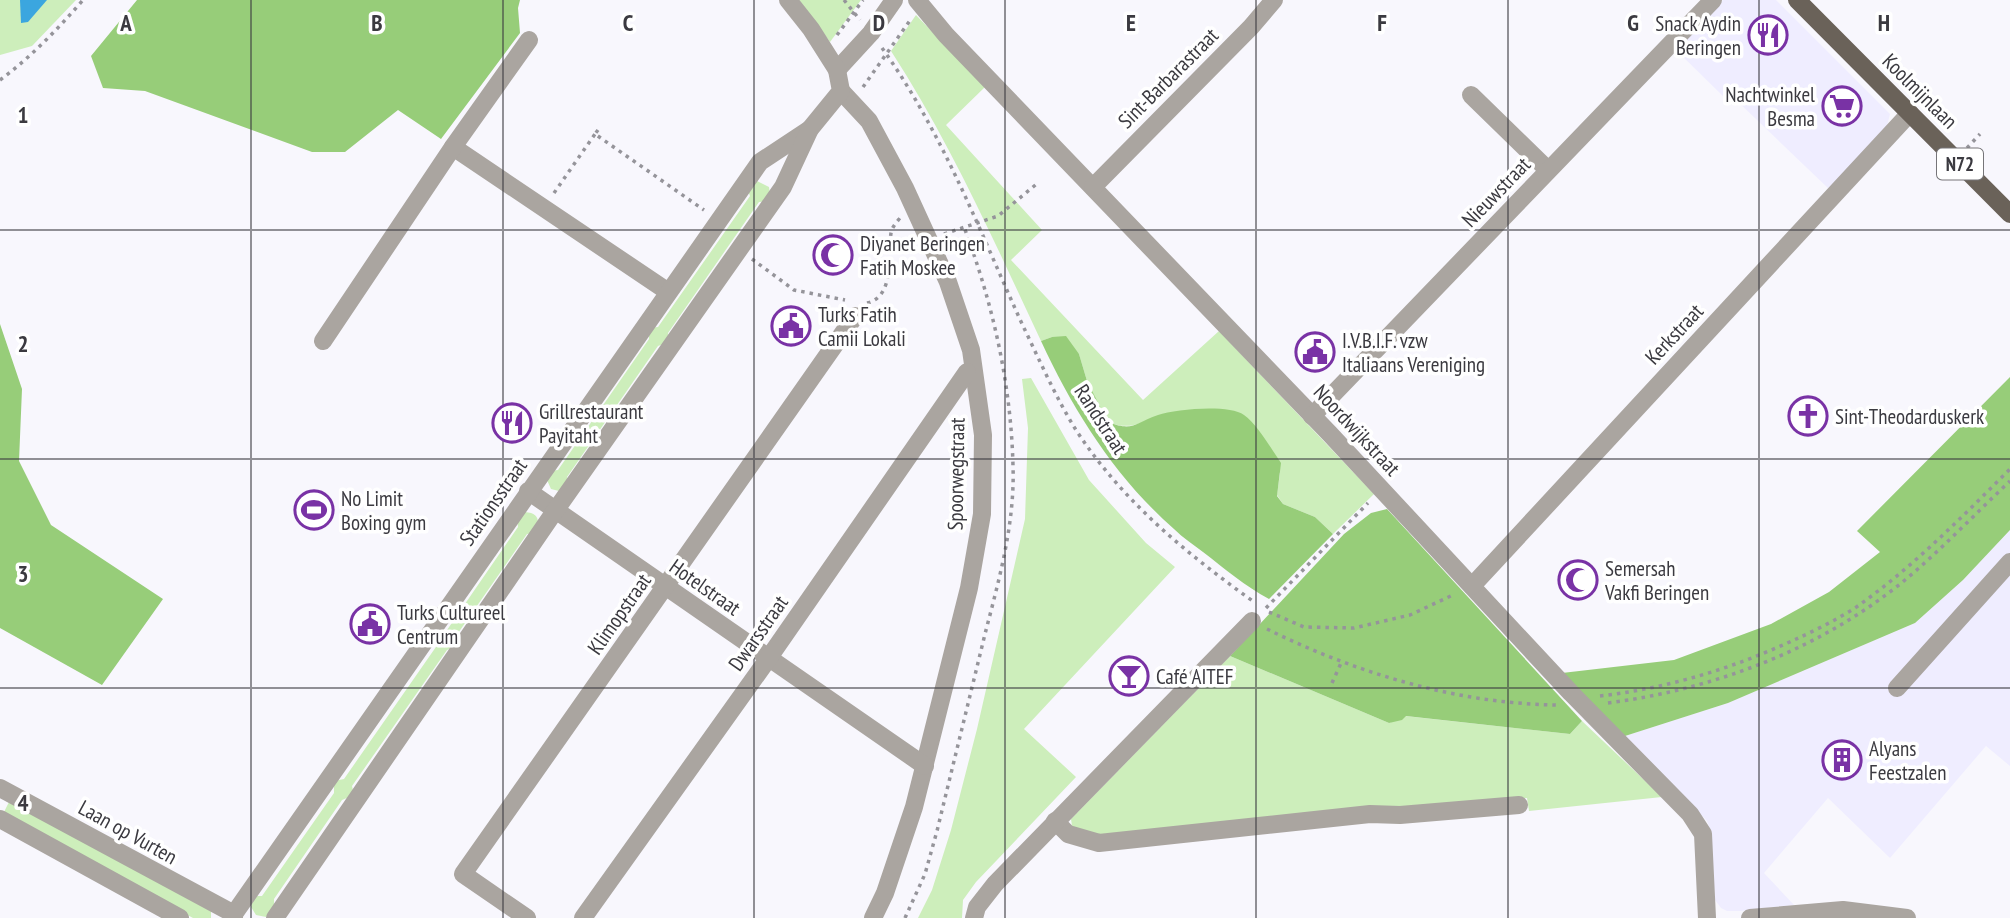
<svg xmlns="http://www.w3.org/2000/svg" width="2010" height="918" font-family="'PT Sans Narrow',sans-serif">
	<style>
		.built { fill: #efedff }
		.green { fill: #cdeebb }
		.forest { fill: #97cd79 }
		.water { fill: #3ba6df }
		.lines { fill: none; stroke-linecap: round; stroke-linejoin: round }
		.path { stroke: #95949a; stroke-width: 3.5; stroke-dasharray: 3.5 5; stroke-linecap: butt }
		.minor { stroke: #aaa5a0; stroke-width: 18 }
		.major { stroke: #6a6259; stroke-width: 18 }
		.grid { fill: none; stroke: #3b3a40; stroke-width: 2; stroke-opacity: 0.55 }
		.labels { text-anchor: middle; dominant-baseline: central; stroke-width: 7; stroke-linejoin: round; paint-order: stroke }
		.shield { fill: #fff; stroke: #767579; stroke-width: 2 }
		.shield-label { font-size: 19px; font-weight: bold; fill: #3b3a40 }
		.poi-label { font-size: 21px; fill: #3b3a40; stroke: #fff; text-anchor: start }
		.street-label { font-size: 21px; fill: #3b3a40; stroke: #fff }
		.grid-label { font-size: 23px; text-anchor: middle; font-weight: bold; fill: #3b3a40; stroke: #fff; stroke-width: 7; stroke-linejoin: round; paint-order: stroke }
	</style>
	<rect width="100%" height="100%" fill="#f8f7fd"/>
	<g class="built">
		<path d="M1723 0H1776L1890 114 1887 126 1829 189 1733 97 1728 101 1676 50Z"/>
		<path d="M2010 530V766L1986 746 1890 858 1828 798 1764 873 1794 905 1740 911H1727L1721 908 1715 900 1710 829 1707 821 1625 736 1728 703 1915 623 1963 580Z"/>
	</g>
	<g class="green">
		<path d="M0 0H76L32 46 0 55Z"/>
		<path d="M799 0H861L830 42Z"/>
		<path d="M916 15 985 87 946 125 1042 230 1011 260 1143 400 1219 331 1374 494 1333 534 1315 517 1283 504 1277 495 1280 473 1154 417C1136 426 1127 429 1107 422L1087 381 1079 354 1052 337 1041 341C995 243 950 142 891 51Z"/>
		<path d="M757 181 769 187 770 195 767 201 759 202 668 333 669 342 658 346 567 477 570 485 559 491 551 489 547 480 550 471 558 470 649 339V328L658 327 750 196 747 188Z"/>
		<path d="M1031 378 1089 480 1146 543 1175 567 1024 729 1076 777 976 882 963 900 962 918H918L932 890 951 830 977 729 1025 519 1028 428 1022 379Z"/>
		<path d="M525 512C539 513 540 521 536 533L527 534 456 636 458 646 447 650 352 786 354 795 342 800 274 899V911L266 917 256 915 251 907 254 896H262L334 793V781L344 779 438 644 436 634 447 630 518 527 517 518Z"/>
		<path d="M1230 656 1389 723 1405 716 1570 734 1582 721 1662 797 1529 811 1527 798 1096 836 1072 826 1071 819Z"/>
		<path d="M9 802 211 911V918H193L12 819 4 812Z"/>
	</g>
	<g class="forest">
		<path d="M137 0H520L518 8 520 33 441 139 398 110 345 152H312L145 91 103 88 91 56Z"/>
		<path d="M0 324 22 389 19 461 51 525 163 599 102 685 0 628Z"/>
		<path d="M1066 336 1079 354 1087 381 1108 422C1133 432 1135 423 1158 415 1176 409 1229 404 1244 415 1257 424 1272 450 1281 463L1277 496 1283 504 1315 517 1333 534 1269 599C1245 586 1225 569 1203 552 1194 545 1183 538 1174 529 1115 477 1074 412 1041 341L1052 337Z"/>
		<path d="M2010 377V530L1963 580 1915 623 1728 703 1625 736 1562 673 1674 660 1771 624 1829 592 1880 552 1857 531Z"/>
		<path d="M1387 509 1582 721 1570 734 1406 716 1402 720 1389 723 1230 656 1344 534 1371 513Z"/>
	</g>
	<path class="water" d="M20 0H47L28 22 21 23Z"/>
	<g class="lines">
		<g class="path">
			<path d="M844 0 860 20"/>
			<path d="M837 35 863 0"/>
			<path d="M882 48C943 133 980 232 1023 326 1040 361 1056 398 1076 430 1123 502 1186 553 1254 602"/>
			<path d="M0 80C31 57 57 30 83 0"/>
			<path d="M863 87 911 19"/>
			<path d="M598 130 595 134 704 210"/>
			<path d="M1967 148 1980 134"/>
			<path d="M554 193 595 134"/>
			<path d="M944 234 998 216 1039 182"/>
			<path d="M752 259 794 290 845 300"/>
			<path d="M867 303C895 297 888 254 891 233 892 227 896 223 900 218"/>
			<path d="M1266 608 1368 503"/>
			<path d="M1269 612 1304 627 1354 628 1410 615 1455 594"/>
			<path d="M1267 629C1356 673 1458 704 1558 705"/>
			<path d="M1332 683 1342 661"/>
			<path d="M1600 696C1668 688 1731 669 1794 640 1814 631 1836 620 1855 608 1912 568 1961 518 2010 469"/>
			<path d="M1608 703C1715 689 1821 649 1905 580 1942 549 1975 514 2010 481"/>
			<path d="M905 918 925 874 937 831C953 765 969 700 985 634 999 580 1015 523 1013 466 1011 384 993 304 964 227"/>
		</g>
		<g class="minor">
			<path d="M917 0 946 35 1330 434 1571 693 1690 814 1703 834 1707 918"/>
			<path d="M837 70 871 33 894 0"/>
			<path d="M841 91 869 121 905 188 948 282 971 350 983 435 982 514 969 588 914 807 885 893 873 918"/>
			<path d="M1471 95 1548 170"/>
			<path d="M453 147 667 291"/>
			<path d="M1093 187 1251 27 1274 0"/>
			<path d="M323 341 453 147 529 40"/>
			<path d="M1312 416 1713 0"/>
			<path d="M528 491 925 766"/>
			<path d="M1472 586 1910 113"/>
			<path d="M1897 688 2010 562"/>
			<path d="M0 788 234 914"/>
			<path d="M0 819 180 918"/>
			<path d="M1055 821 1068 834 1099 843 1370 814 1400 815 1519 805"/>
			<path d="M234 918V914L760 162 810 129"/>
			<path d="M275 918 555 511 783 187 810 129 841 91 837 70 811 29 788 0"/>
			<path d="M527 918 463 874 855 316"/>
			<path d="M583 918 768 659 967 372"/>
			<path d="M974 918 977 907 995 884 1252 621"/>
			<path d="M1750 918 1843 910 1907 918"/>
		</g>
		<path class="major" d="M1797 0 2010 214"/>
	</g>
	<path class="grid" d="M251 0V918M503 0V918M754 0V918M1005 0V918M1256 0V918M1508 0V918M1759 0V918M0 230H2010M0 459H2010M0 688H2010"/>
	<defs>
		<g id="restaurant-ring" transform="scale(2.0125)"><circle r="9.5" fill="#fff" stroke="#7932a5" stroke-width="1.5"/><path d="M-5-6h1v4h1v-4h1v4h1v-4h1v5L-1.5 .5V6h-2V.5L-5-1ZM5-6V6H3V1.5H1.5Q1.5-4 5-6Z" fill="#7932a5"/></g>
		<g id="supermarket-ring" transform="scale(2.0125)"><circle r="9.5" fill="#fff" stroke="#7932a5" stroke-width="1.5"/><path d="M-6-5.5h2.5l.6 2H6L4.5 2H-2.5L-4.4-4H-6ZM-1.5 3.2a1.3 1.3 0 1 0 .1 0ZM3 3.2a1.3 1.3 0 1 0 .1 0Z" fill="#7932a5"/></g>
		<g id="mosque-ring" transform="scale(2.0125)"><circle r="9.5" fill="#fff" stroke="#7932a5" stroke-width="1.5"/><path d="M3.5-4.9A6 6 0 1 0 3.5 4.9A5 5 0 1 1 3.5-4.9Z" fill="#7932a5"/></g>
		<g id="civic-ring" transform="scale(2.0125)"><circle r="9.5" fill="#fff" stroke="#7932a5" stroke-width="1.5"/><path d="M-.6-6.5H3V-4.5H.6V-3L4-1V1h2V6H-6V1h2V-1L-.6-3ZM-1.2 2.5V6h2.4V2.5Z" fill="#7932a5"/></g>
		<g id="church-ring" transform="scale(2.0125)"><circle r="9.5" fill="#fff" stroke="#7932a5" stroke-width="1.5"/><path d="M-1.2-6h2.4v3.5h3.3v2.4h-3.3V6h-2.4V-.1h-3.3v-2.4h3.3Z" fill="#7932a5"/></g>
		<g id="stadium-ring" transform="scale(2.0125)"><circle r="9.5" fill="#fff" stroke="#7932a5" stroke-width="1.5"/><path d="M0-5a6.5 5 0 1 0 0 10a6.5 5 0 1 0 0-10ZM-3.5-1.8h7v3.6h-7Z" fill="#7932a5"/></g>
		<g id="bar-ring" transform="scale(2.0125)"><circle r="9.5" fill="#fff" stroke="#7932a5" stroke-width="1.5"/><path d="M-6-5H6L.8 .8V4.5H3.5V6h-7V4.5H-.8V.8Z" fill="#7932a5"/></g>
		<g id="building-ring" transform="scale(2.0125)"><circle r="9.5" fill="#fff" stroke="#7932a5" stroke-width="1.5"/><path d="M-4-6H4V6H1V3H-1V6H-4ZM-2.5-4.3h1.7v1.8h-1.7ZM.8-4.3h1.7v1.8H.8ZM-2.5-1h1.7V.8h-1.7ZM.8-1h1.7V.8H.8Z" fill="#7932a5"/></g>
	</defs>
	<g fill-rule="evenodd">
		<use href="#restaurant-ring" x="1768" y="35"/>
		<use href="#supermarket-ring" x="1842" y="106"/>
		<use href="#mosque-ring" x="833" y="255"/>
		<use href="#civic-ring" x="791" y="326"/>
		<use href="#civic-ring" x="1315" y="352"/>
		<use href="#church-ring" x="1808" y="416"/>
		<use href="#restaurant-ring" x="512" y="423"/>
		<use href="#stadium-ring" x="314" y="510"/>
		<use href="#mosque-ring" x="1578" y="580"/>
		<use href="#civic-ring" x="370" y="624"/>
		<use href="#bar-ring" x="1129" y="676"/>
		<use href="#building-ring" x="1842" y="760"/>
	</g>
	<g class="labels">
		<rect class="shield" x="1937" y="148.5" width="46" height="31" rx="5"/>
		<g class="shield-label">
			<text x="1960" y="164">N72</text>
		</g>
		<g class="poi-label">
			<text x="1741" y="23" text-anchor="end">Snack Aydin<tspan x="1741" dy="24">Beringen</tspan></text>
			<text x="1815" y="94" text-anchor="end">Nachtwinkel<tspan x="1815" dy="24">Besma</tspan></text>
			<text x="860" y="243">Diyanet Beringen<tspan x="860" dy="24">Fatih Moskee</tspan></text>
			<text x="818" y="314">Turks Fatih<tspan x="818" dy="24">Camii Lokali</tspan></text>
			<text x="1342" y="340">I.V.B.I.F. vzw<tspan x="1342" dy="24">Italiaans Vereniging</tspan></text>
			<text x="539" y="411">Grillrestaurant<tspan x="539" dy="24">Payitaht</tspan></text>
			<text x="1835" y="416">Sint-Theodarduskerk</text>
			<text x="341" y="498">No Limit<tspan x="341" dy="24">Boxing gym</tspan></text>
			<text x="1605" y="568">Semersah<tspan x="1605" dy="24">Vakfi Beringen</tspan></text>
			<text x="397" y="612">Turks Cultureel<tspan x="397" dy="24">Centrum</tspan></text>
			<text x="1156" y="676">Café AITEF</text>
			<text x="1869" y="748">Alyans<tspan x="1869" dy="24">Feestzalen</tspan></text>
		</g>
		<g class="street-label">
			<text transform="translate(1168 78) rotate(-45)">Sint-Barbarastraat</text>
			<text transform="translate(1920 91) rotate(45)">Koolmijnlaan</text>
			<text transform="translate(1496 192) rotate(-46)">Nieuwstraat</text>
			<text transform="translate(1674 334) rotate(-47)">Kerkstraat</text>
			<text transform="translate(1101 419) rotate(57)">Randstraat</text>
			<text transform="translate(1357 430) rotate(47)">Noordwijkstraat</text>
			<text transform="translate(956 474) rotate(-89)">Spoorwegstraat</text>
			<text transform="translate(493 502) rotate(-55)">Stationsstraat</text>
			<text transform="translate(705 587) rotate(35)">Hotelstraat</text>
			<text transform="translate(619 614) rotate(-55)">Klimopstraat</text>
			<text transform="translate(758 633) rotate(-55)">Dwarsstraat</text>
			<text transform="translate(128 832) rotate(29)">Laan op Vurten</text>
		</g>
	</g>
	<g class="grid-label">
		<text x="126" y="31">A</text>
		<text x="377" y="31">B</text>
		<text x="628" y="31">C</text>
		<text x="879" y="31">D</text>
		<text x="1131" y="31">E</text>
		<text x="1382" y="31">F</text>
		<text x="1633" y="31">G</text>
		<text x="1884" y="31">H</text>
		<text x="23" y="123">1</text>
		<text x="23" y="352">2</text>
		<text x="23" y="582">3</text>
		<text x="23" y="811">4</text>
	</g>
</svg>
